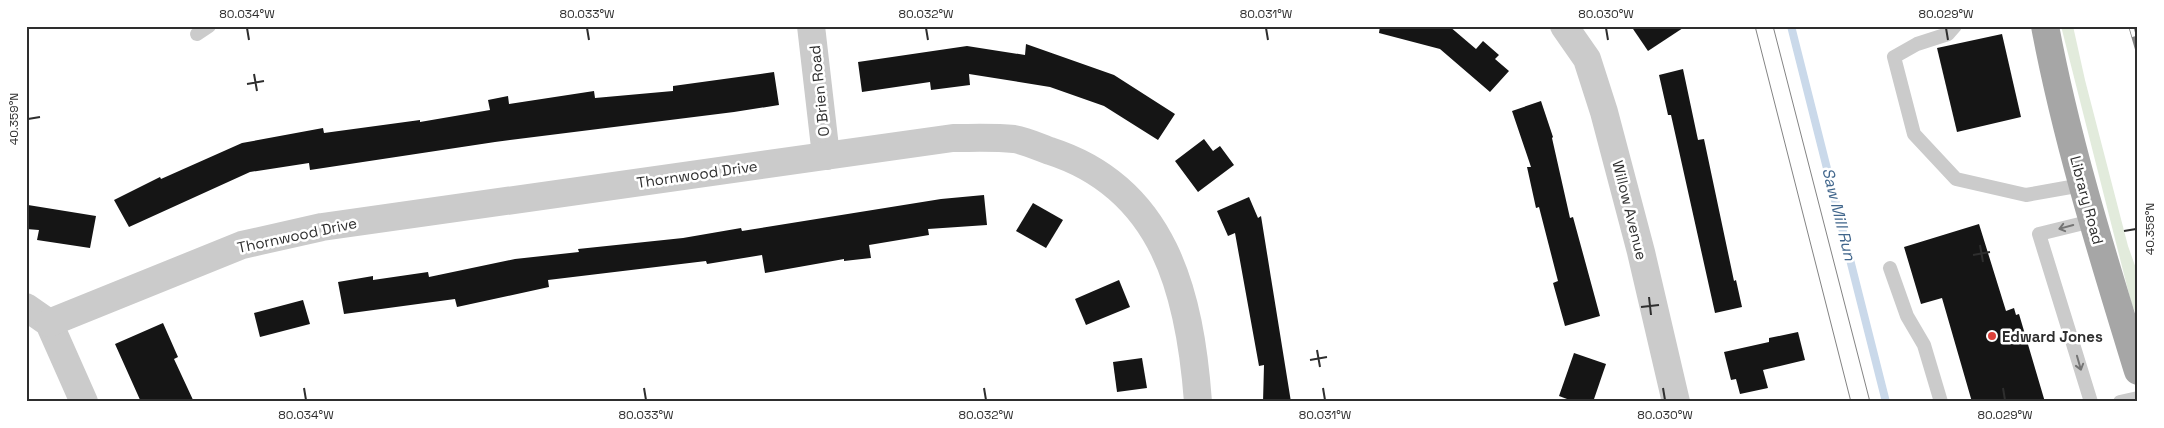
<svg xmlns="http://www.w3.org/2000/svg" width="2164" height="428" font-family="'Space Grotesk',sans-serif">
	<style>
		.green { fill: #e2ebdc }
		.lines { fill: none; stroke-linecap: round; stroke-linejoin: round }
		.stream { stroke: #cad9ea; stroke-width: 8 }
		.building { fill: #151515 }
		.lane { stroke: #cbcbcb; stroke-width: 14 }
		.street { stroke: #cbcbcb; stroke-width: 28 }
		.primary { stroke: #a6a6a6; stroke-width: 28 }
		.tram { stroke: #838383; stroke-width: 1 }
		.rail-casing { stroke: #838383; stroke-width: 5.5 }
		.rail { stroke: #fff; stroke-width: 4; stroke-dasharray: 11; stroke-linecap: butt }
		.oneway { stroke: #757575 }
		.ticks { fill: none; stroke: #2e2e2e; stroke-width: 2 }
		.poi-dot { fill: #db413a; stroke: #fff; stroke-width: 2 }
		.labels { text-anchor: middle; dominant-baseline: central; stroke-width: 5; stroke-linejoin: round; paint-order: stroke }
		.street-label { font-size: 15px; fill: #2e2e2e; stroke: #fff }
		.poi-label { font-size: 15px; font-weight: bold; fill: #2e2e2e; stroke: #fff; text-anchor: start }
		.water-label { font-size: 16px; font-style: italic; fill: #41668c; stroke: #fff }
		.neatline { fill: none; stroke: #2e2e2e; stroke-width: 2 }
		.ticks-label { font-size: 12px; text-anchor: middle; fill: #2e2e2e }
	</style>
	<rect width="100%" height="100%" fill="#fff"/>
	<path class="green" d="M2061 26H2073L2085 80 2128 246 2138 274V320L2131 302Z"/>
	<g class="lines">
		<path class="stream" d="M1791 26 1886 402"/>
	</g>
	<g class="building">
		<path d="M1380 26H1449L1476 49 1483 41 1499 55 1495 59 1509 71 1490 92 1440 49 1379 33Z"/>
		<path d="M1631 26H1686L1648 51Z"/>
		<path d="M2002 34 2021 117 1957 132 1937 48Z"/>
		<path d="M1026 44 1114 75 1175 114 1158 140 1104 106 1050 87 969 74 970 85 931 90 930 82 862 92 858 62 967 46 1025 55Z"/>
		<path d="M1683 69 1698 140 1704 139 1734 281 1736 280 1742 307 1715 313 1671 115H1668L1659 75Z"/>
		<path d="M774 72 779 105 734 112 495 142 310 170 309 163 250 172 129 227 114 200 160 177 161 179 242 143 323 128 324 133 420 120V122L490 110 488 100 508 96 509 104 594 91 595 98 673 91V86Z"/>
		<path d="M1541 101 1553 137 1552 138 1570 218 1573 217 1600 316 1565 326 1553 283 1558 281 1539 207 1536 208 1527 167H1531L1512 111Z"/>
		<path d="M1204 139 1213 151 1220 146 1234 165 1198 192 1175 161Z"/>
		<path d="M984 195 987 225 928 229 929 235 869 245 871 258 844 261V259L765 273 762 255 707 264 706 261 548 280 549 287 457 307 455 299 344 314 338 282 373 276V280L428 272 429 277 515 259 579 252 578 249 683 238 741 228 742 231 941 199Z"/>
		<path d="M1249 197 1258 218 1261 216 1291 402H1263L1264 365 1259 366 1235 233 1228 236 1217 211Z"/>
		<path d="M1033 203 1063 220 1046 248 1016 231Z"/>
		<path d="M28 205 96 216 90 248 37 240 39 230 26 229Z"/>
		<path d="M1979 224 2006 311 2014 308 2016 315 2019 314 2045 402H1972L1942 298 1921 304 1904 247Z"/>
		<path d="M1119 280 1130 307 1086 325 1075 299Z"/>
		<path d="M303 300 310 324 260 337 254 313Z"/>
		<path d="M163 323 178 357 174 359 194 402H141L115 344Z"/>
		<path d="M1798 332 1805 360 1763 370 1768 388 1740 394 1736 379 1731 380 1724 352 1769 342V338Z"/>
		<path d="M1574 353 1606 364 1593 402H1575L1559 396Z"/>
		<path d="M1142 358 1147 388 1117 392 1113 362Z"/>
	</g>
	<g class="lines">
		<g class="lane">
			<path d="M1955 26 1948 34 1917 44 1894 57 1914 134 1956 179 2026 195 2082 185"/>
			<path d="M197 34 209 26"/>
			<path d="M1890 268 1907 316 1924 345 1941 402"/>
			<path d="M2091 402 2039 234 2092 221"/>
			<path d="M2120 402 2138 398"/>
		</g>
		<g class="street">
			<path d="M811 26 826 156"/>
			<path d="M1564 26 1587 59 1604 112 1641 252 1676 402"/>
			<path d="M26 307 49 323 84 402"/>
			<path d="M49 323 242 245 322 227 953 138C973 138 994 137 1014 139 1026 141 1039 147 1050 151 1165 188 1190 294 1198 402"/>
		</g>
		<path class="primary" d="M2045 26C2067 143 2103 257 2138 371"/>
		<g class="tram">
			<path d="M1755 26 1851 402"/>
			<path d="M1773 26 1870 402"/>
		</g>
		<g class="rail-casing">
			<path id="rail" d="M2131 26 2138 50"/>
		</g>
		<use href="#rail" class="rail"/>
	</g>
	<defs><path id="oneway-shaft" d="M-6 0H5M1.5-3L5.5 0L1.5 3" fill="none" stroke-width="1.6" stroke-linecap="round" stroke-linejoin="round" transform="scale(1.25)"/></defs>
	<g class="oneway">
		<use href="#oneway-shaft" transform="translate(2066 227) rotate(165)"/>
		<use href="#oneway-shaft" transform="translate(2079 363) rotate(74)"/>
	</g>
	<path class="ticks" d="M247 28 249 40M587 28 589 40M926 28 928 40M1266 28 1268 40M1606 28 1608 40M1946 28 1948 40M254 74 257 91M247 84 264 81M28 119 40 117M2124 231 2136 229M1980 245 1983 262M1973 255 1990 252M1649 297 1651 315M1641 307 1659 305M1317 350 1320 367M1310 360 1327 357M304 388 306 400M644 388 646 400M984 388 986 400M1323 388 1325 400M1663 388 1665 400M2003 388 2005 400"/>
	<circle class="poi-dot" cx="1992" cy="336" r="5"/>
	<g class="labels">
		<g class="street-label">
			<text transform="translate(819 91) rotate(-96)">O Brien Road</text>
			<text transform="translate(697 174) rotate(-8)">Thornwood Drive</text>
			<text transform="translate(2087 200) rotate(75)">Library Road</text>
			<text transform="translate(1630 210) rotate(76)">Willow Avenue</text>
			<text transform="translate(297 235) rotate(-12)">Thornwood Drive</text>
		</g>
		<g class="poi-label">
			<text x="2002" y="336">Edward Jones</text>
		</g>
		<g class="water-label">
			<text transform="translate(1839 214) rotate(76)">Saw Mill Run</text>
		</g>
	</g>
	<rect width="2164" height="428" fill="none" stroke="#ffffff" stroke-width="55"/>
	<rect x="28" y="28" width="2108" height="372" class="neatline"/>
	<g class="ticks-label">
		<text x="247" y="18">80.034°W</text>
		<text x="587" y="18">80.033°W</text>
		<text x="926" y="18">80.032°W</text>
		<text x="1266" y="18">80.031°W</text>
		<text x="1606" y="18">80.030°W</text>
		<text x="1946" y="18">80.029°W</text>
		<text transform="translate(14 119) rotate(-90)" y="4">40.359°N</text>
		<text transform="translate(2150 229) rotate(-90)" y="4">40.358°N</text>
		<text x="306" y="419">80.034°W</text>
		<text x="646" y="419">80.033°W</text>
		<text x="986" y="419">80.032°W</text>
		<text x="1325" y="419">80.031°W</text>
		<text x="1665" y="419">80.030°W</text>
		<text x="2005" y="419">80.029°W</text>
	</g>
</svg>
